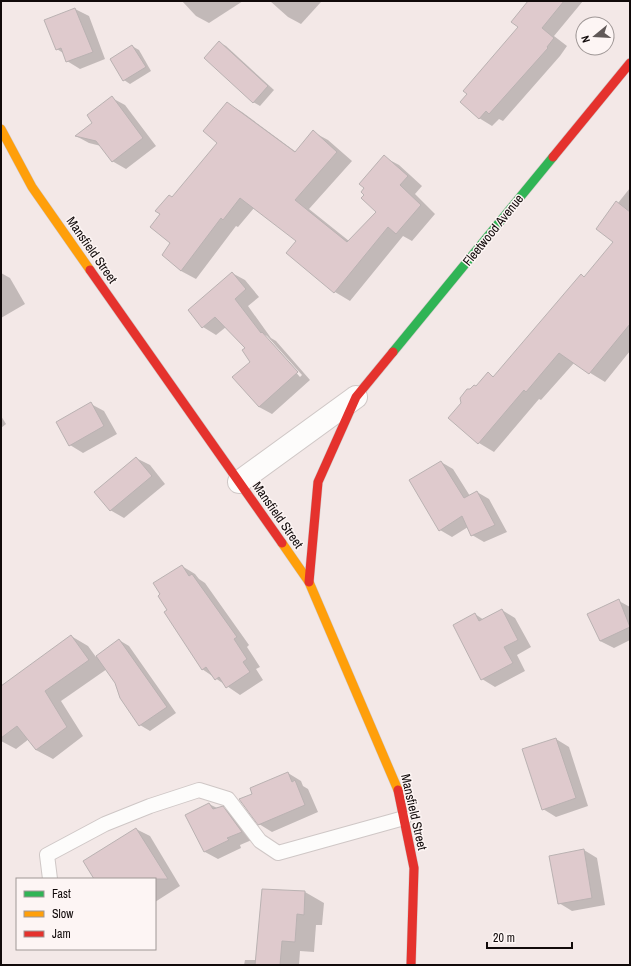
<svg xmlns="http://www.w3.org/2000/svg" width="631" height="966" font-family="'Archivo Narrow',sans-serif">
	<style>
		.shadow { fill: #0003; fill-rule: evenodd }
		.building { fill: #dfcacd; stroke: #bab2b2 }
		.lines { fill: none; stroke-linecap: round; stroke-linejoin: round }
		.lane-casing { stroke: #cfc7c6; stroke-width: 16 }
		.street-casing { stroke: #cfc7c6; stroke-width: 24 }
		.fast-casing { stroke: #cfc7c6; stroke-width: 10 }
		.slow-casing { stroke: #cfc7c6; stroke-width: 10 }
		.jam-casing { stroke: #cfc7c6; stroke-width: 10 }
		.lane { stroke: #fdfcfb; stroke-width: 14 }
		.street { stroke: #fdfcfb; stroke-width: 22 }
		.fast { stroke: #30b455; stroke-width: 9 }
		.slow { stroke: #ff9f0a; stroke-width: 9 }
		.jam { stroke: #e5322d; stroke-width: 9 }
		.labels { text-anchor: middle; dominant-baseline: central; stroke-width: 3; stroke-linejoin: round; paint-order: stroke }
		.street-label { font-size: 13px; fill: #110a0a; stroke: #fdf5f4 }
	</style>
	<rect width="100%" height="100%" fill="#f3e8e7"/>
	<g class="shadow">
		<path d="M182 1H243L209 23 196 16Z"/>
		<path d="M270 1H320L321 2 301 24 288 17Z"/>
		<path d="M529 1H583L554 36 567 46 560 56 503 121 499 119 492 126 479 118Z"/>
		<path d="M75 9 89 16 105 59 80 69 67 61 63 53 57 49 45 21Z"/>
		<path d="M220 43 226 46 274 90 260 106 253 102Z"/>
		<path d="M132 46 139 50 151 71 130 84 124 80Z"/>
		<path d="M112 98 125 105 156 146 126 169 112 161 101 146 89 143 76 136 94 123Z"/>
		<path d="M227 103 242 112 296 152 313 132 328 140 352 161 309 209 349 241 377 211 365 195 384 157 399 165 422 186 415 194 435 214 412 241 403 236 350 301 335 292 287 253 298 240 254 208 238 227 236 226 196 279 181 271 164 255 171 243 161 214 218 143Z"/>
		<path d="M630 188V351L605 382 574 363 541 400 539 399 494 452 479 443 476 387 488 374 495 377 585 278 614 242 618 203Z"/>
		<path d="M1 273 10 278 25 304 1 318Z"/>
		<path d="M232 273 245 280 259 297 248 306 271 338 276 341 310 380 272 414 259 407 251 362 246 348 226 327 216 335 203 327ZM263 334 267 336 302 375 300 377Z"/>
		<path d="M91 404 104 411 117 434 83 453 70 445Z"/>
		<path d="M1 416 6 424 1 428Z"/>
		<path d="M136 458 150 465 165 484 124 518 110 510Z"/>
		<path d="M441 462 453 469 470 496 477 492 489 499 507 532 484 542 472 535 468 527 452 537 440 530Z"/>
		<path d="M182 566 195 574 199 579 205 583 249 645 247 647 260 667 256 669 263 680 240 695 202 669 168 610Z"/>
		<path d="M619 601 630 607V640L614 648 600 641Z"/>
		<path d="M502 610 515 618 531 647 517 655 525 671 495 687 482 679 475 614 484 620Z"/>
		<path d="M71 636 88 646 96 657 119 640 129 646 176 713 150 731 140 725 116 682 107 669 61 701 83 736 53 759 36 750 29 739 16 749 1 741V687Z"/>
		<path d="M556 739 569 747 588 806 556 817 543 809Z"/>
		<path d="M288 773 301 781 303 786 308 789 318 812 272 832 259 824 253 794Z"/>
		<path d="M209 804 217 808 221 807 235 815 254 839 240 845 241 848 218 859 205 852 186 815Z"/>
		<path d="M136 829 150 836 180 886 155 902V879H95Z"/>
		<path d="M584 850 597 858 605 905 572 911 559 903Z"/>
		<path d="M305 892 324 903 322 925H316L314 952 300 951 299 965H244L245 960H257Z"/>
	</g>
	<g class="building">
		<path d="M528 1H564L542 28 554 38 547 47 548 48 489 114 486 111 479 119 460 102 467 94 463 91 518 27 511 22Z"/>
		<path d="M75 8 93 52 66 62 61 48 56 50 44 20Z"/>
		<path d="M219 41 268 86 253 103 204 58Z"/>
		<path d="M132 45 146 67 123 81 110 59Z"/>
		<path d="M112 96 143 138 112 162 96 141 75 136 92 123 87 115Z"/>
		<path d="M227 102 295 152 313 130 337 152 295 200 347 242 376 212 361 198 364 195 361 192 364 188 359 184 384 155 408 176 400 185 421 205 396 234 388 227 334 293 286 253 296 241 240 198 223 220 221 218 181 271 162 255 170 243 150 227 160 214 155 211 169 195 172 197 217 143 203 131Z"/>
		<path d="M616 201 630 212V324L589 374 559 353 526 392 524 390 478 444 448 418 461 403 460 398 467 389H470L474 385 476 386 488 372 493 377 581 274 584 277 613 242 596 229Z"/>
		<path d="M232 272 246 289 235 299 261 333 262 332 298 372 259 407 232 377 250 362 242 350 245 348 215 317 202 328 188 310Z"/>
		<path d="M91 402 104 426 69 446 56 422Z"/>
		<path d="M136 457 152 476 110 511 94 492Z"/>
		<path d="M441 461 464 498 477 491 495 525 471 536 462 516 439 531 409 480Z"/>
		<path d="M182 565 189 576 192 574 237 637 234 639 247 659 243 662 250 672 226 688 219 677 215 680 206 667 202 670 164 612 167 610 158 596 160 594 153 583Z"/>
		<path d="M619 599 630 627 600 641 587 614Z"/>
		<path d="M502 609 518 640 504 647 513 663 481 680 453 625 475 613 479 621Z"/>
		<path d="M71 635 89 660 45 691 67 727 36 750 17 726 1 738V686Z"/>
		<path d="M119 639 167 707 139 726 120 698 115 683 96 656Z"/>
		<path d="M556 738 576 798 542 810 522 749Z"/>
		<path d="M288 772 292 782 295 780 305 805 258 825 239 799 252 794 250 788Z"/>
		<path d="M209 803 213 809 223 806 242 832 227 838 229 840 204 852 185 815Z"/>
		<path d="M136 828 168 879H94L83 861Z"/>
		<path d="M584 849 592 898 558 904 549 856Z"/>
		<path d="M262 889 305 891 304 915 297 914 295 942 282 941 280 965H255Z"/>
	</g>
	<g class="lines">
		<g class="lane-casing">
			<path id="lane" d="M50 879 47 855 105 824 150 806 199 790 228 799 260 841 278 853 404 818"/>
		</g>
		<g class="street-casing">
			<path id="street" d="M239 482 356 397"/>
		</g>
		<g class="fast-casing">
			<path id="fast" d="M393 352 553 157"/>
		</g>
		<g class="slow-casing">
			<g id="slow">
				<path d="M1 129 32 187 90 270"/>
				<path d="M282 543 309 582 398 790"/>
			</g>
		</g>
		<g class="jam-casing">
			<g id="jam">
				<path d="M553 157 630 63"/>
				<path d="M90 270 282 543"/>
				<path d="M309 582 318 482 356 397 393 352"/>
				<path d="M398 790 414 868 411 965"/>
			</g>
		</g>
		<use href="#lane" class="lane"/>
		<use href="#street" class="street"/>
		<use href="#fast" class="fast"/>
		<use href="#slow" class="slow"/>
		<use href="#jam" class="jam"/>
	</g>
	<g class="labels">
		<g class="street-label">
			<text transform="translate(493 230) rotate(-51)">Fleetwood Avenue</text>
			<text transform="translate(92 250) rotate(55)">Mansfield Street</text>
			<text transform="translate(278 515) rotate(55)">Mansfield Street</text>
			<text transform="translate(414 812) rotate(77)">Mansfield Street</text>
		</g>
	</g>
	<rect width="631" height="966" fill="none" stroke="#110a0a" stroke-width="4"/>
	<rect x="16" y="878" width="140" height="72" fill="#fdf5f4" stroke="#9f9796"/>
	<rect x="24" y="891" width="20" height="6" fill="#30b455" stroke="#9f9796"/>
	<text x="52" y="898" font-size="12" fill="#110a0a">Fast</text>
	<rect x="24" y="911" width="20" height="6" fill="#ff9f0a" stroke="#9f9796"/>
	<text x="52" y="918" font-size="12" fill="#110a0a">Slow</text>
	<rect x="24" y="931" width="20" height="6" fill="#e5322d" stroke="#9f9796"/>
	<text x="52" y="938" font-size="12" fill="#110a0a">Jam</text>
	<g transform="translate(595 36) rotate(252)"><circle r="19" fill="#fdf5f4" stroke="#9f9796"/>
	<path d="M0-3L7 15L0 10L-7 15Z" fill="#605857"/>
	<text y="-6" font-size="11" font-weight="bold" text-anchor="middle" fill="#110a0a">N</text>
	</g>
	<path d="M487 942v6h85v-6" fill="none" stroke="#110a0a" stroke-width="2"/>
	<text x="493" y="942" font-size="12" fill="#110a0a" stroke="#fdf5f4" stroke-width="3" paint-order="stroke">20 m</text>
</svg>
